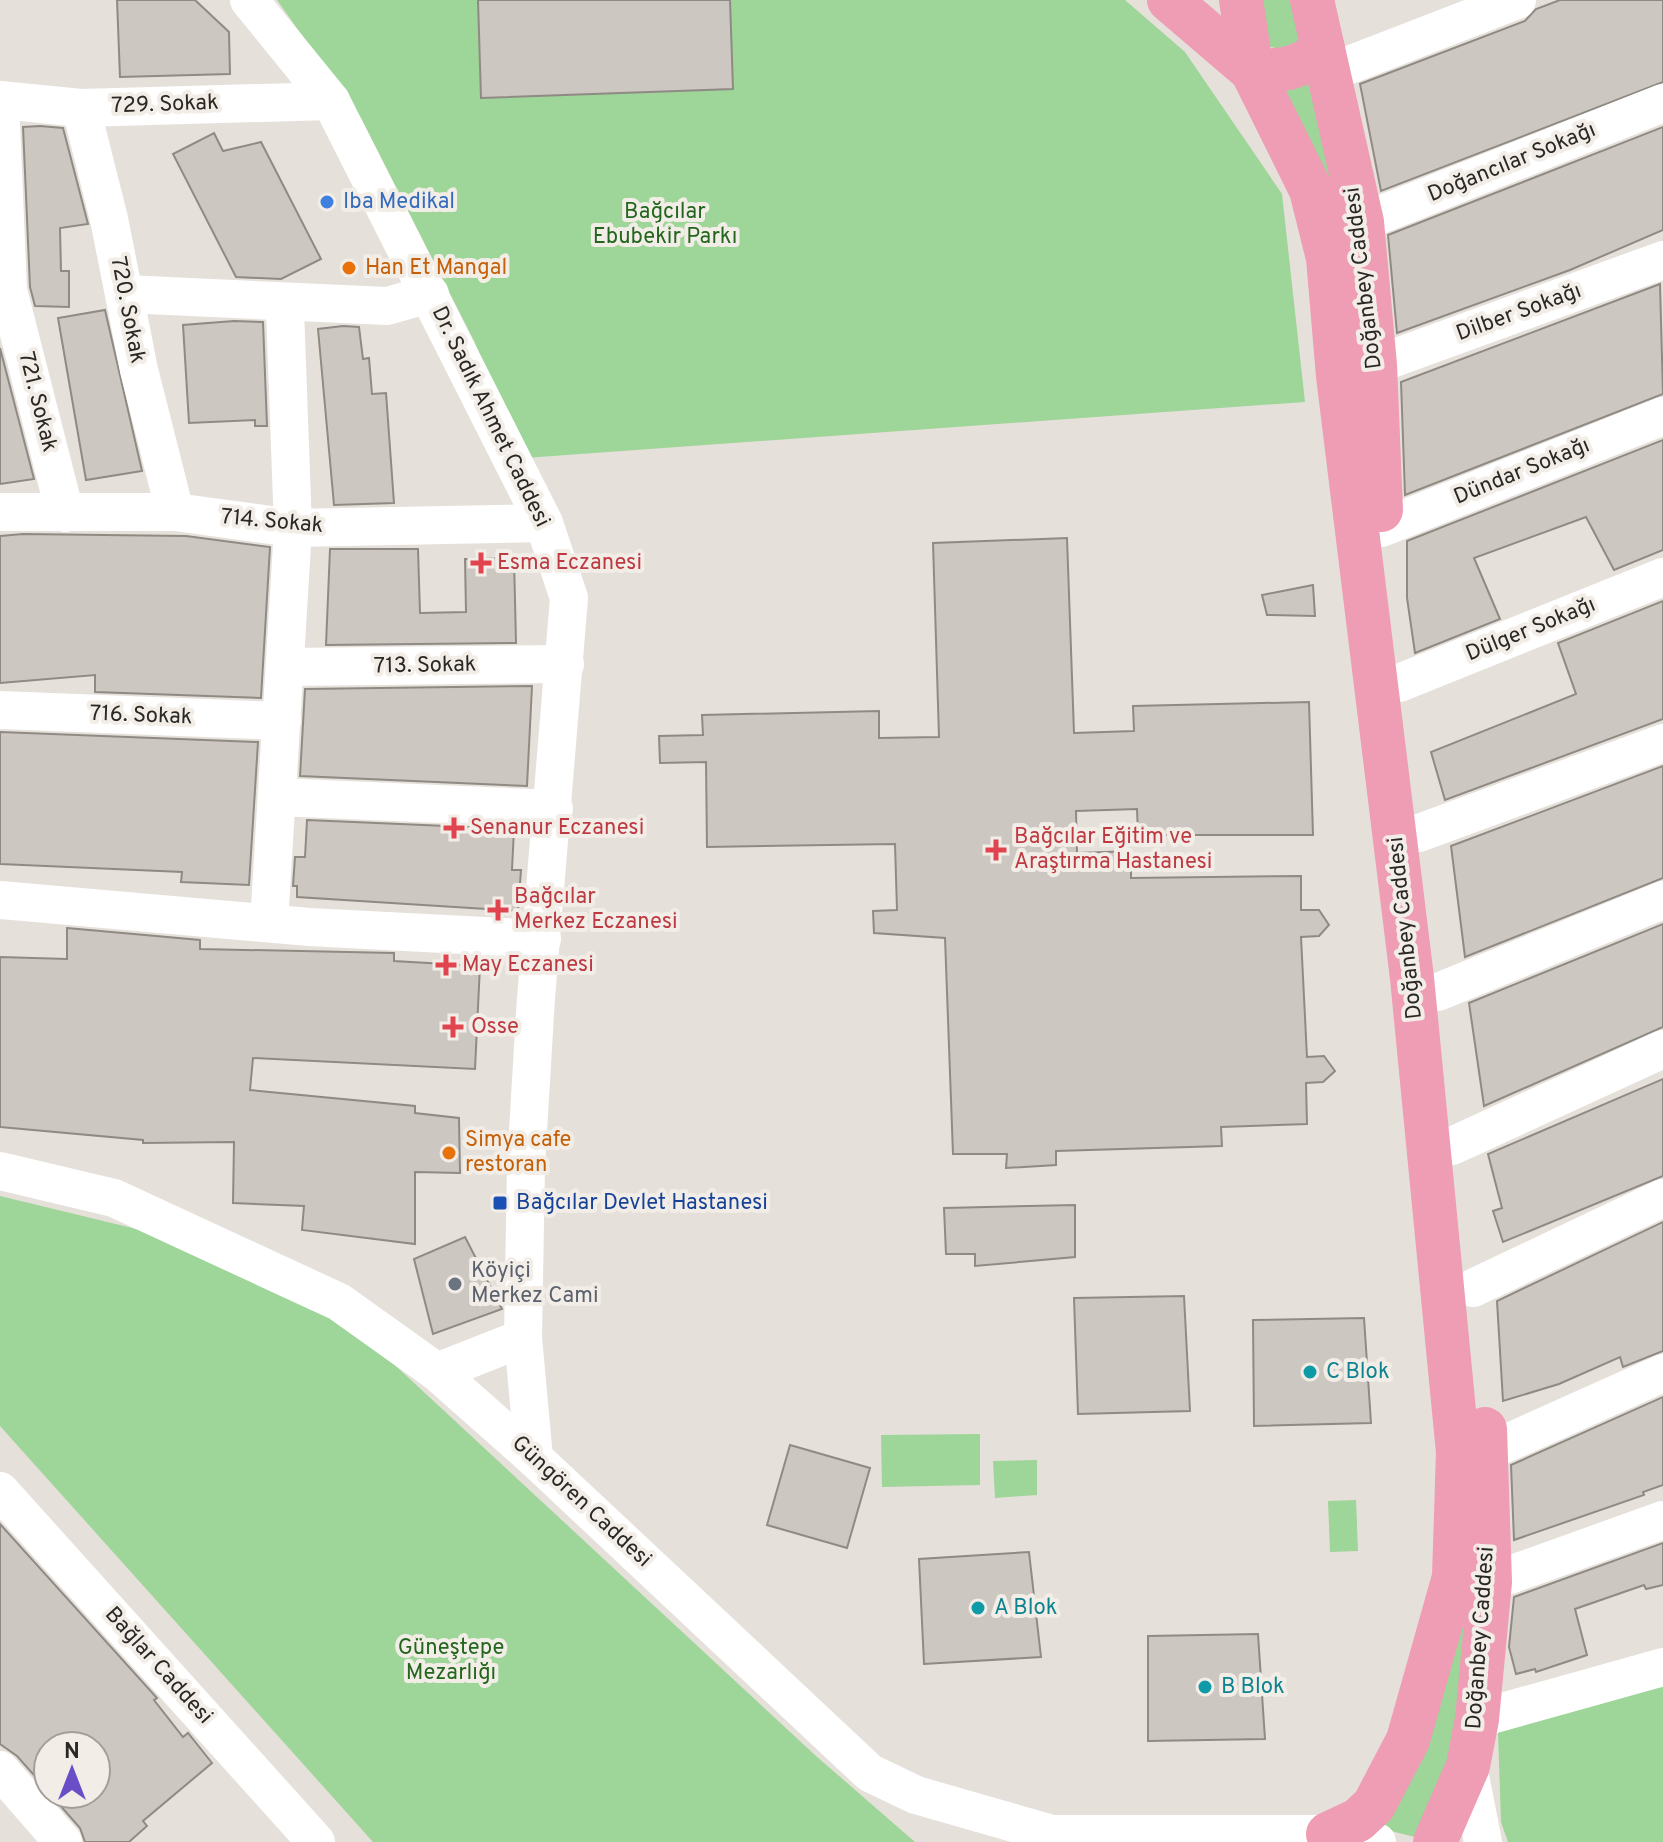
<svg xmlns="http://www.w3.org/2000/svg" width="1663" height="1842" font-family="Overpass,sans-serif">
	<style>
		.green { fill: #9ed598 }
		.building { fill: #ccc7c1; stroke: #908a84; stroke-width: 2 }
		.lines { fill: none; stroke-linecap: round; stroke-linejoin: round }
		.minor { stroke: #fff; stroke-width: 38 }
		.major { stroke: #ef9cb5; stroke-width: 44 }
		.shop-dot { fill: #3f7fe0; stroke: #f3ede7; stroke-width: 3 }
		.food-dot { fill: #e8710a; stroke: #f3ede7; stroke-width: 3 }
		.health-dot { fill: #e0444e; stroke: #f3ede7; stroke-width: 3 }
		.transit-dot { fill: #1a4fb4; stroke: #f3ede7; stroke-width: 3 }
		.worship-dot { fill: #6b7280; stroke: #f3ede7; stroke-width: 3 }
		.culture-dot { fill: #0f9aa8; stroke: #f3ede7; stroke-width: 3 }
		.labels { text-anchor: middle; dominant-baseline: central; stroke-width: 8; stroke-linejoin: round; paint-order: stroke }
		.street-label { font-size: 22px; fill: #2a2825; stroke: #f3ede7 }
		.shop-label { font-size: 22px; fill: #366cbe; stroke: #f3ede7; text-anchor: start }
		.park-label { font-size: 22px; fill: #22671d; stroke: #f3ede7 }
		.food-label { font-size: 22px; fill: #c56008; stroke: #f3ede7; text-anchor: start }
		.health-label { font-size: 22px; fill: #be3a42; stroke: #f3ede7; text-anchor: start }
		.transit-label { font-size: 22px; fill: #164399; stroke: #f3ede7; text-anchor: start }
		.worship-label { font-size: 22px; fill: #5b616d; stroke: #f3ede7; text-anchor: start }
		.culture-label { font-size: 22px; fill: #0d838f; stroke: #f3ede7; text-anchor: start }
	</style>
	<rect width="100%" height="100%" fill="#e6e0da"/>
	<g class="green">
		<path d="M277 0H1125L1185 52 1282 194 1305 402 525 458 474 341 362 120Z"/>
		<path d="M1255 0H1296L1306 41 1288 52 1265 45Z"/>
		<path d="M1319 79 1336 189 1278 93Z"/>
		<path d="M0 1196 186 1241 316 1292 816 1756 915 1842H373L0 1426Z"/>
		<path d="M980 1434V1485L882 1487 881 1435Z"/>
		<path d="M1037 1460V1495L995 1498 993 1461Z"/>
		<path d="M1356 1500 1358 1551 1330 1552 1328 1501Z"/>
		<path d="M1473 1560 1452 1753 1423 1839 1379 1828Z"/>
		<path d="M1663 1682V1842H1508L1501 1822 1498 1732Z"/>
	</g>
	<g class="building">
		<path d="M117 0H195L229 32 230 74 120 77Z"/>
		<path d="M478 0H730L733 89 481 98Z"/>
		<path d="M1560 0H1663V82L1381 191 1360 84 1525 21 1536 9Z"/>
		<path d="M40 126 63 128 88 224 60 228 61 271H69V307L35 306 30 287 23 127Z"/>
		<path d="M1663 127V230L1570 270 1397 333 1388 235Z"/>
		<path d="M214 133 223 151 261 142 321 259 281 279 236 277 173 154Z"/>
		<path d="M1660 284 1663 394 1405 495 1401 382Z"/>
		<path d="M105 310 142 471 86 480 58 318Z"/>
		<path d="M234 321 263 322 267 426H255V420L189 423 183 325Z"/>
		<path d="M343 326 359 327 363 359 369 358 372 394 386 393 394 503 334 505 318 329Z"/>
		<path d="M0 348 34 479 0 484Z"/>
		<path d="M1663 440V550L1614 570 1586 517 1474 558 1500 619 1415 653 1407 598V541Z"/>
		<path d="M23 534 186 536 270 547 261 698 95 692V675L0 683V536Z"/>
		<path d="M1067 538 1074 733 1134 731 1133 706 1309 702 1313 835H1138L1137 809 1076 811 1077 853 1131 851V878L1301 876V910H1319L1329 925 1319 936 1301 937 1307 1057 1324 1056 1335 1071 1323 1082 1306 1083 1307 1124 1221 1127 1222 1146 1056 1151V1165L1006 1168 1007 1154H953L945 938 874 933 873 911 897 910 895 844 707 847 706 762 660 763 659 736 703 735 702 715 879 711V738L939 737 933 543Z"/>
		<path d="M330 549H418L420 613 466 612 465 559 514 558 516 643 326 645Z"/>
		<path d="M1313 585 1315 616 1267 615 1262 595Z"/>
		<path d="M1663 601V719L1445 800 1431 752 1576 694 1558 643Z"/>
		<path d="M532 686 527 786 300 776 305 689Z"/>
		<path d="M0 732 258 742 249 885 181 882 182 872 0 864Z"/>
		<path d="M1663 766V878L1465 957 1451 846Z"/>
		<path d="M307 820 514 829 512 870H521L518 911 297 897V886H293L295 857H305Z"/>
		<path d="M1663 924V1027L1484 1106 1469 1003Z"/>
		<path d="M67 928 200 940V949L394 953V961L480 966 475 1069 253 1058 250 1090 415 1106V1113L459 1118 460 1173 415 1172V1244L302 1230 304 1206 233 1203 234 1142 143 1143V1140L0 1127V957L67 959Z"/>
		<path d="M1663 1079V1176L1503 1242 1493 1211 1502 1208 1488 1154Z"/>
		<path d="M1075 1205V1257L975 1266V1254H946L944 1208Z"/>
		<path d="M1663 1222V1351L1623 1367 1620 1357 1559 1384 1503 1401 1497 1301Z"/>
		<path d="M465 1237 502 1309 433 1334 414 1259Z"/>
		<path d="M1184 1296 1190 1411 1078 1414 1074 1298Z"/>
		<path d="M1364 1318 1371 1423 1254 1426 1253 1320Z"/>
		<path d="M1663 1397V1485L1643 1492 1644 1495 1514 1540 1511 1465Z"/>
		<path d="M790 1445 870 1468 847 1548 767 1525Z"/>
		<path d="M0 1524 157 1698 154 1700 183 1737 188 1733 212 1763 143 1821 147 1826 129 1842H85L80 1828 50 1794H96V1746H48V1791L17 1756 0 1744Z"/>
		<path d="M1663 1543V1585L1646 1589 1644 1585 1575 1609 1587 1655 1536 1672 1535 1669 1516 1674 1509 1647 1514 1597Z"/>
		<path d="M1029 1552 1041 1657 924 1664 919 1559Z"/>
		<path d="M1258 1634 1265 1739 1148 1741V1636Z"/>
	</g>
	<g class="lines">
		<g class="minor">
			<path d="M249 0 331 101 544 523 569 598 536 998 526 1164 523 1338 534 1458"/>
			<path d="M1331 72 1517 0"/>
			<path d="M0 100 8 290 65 513"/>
			<path d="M0 100 81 108 331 101"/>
			<path d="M81 108 109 219 139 370 175 512"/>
			<path d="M1362 222 1663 103"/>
			<path d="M125 294 387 306 430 294"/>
			<path d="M1375 365 1663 260"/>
			<path d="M0 512H175L293 528 544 523"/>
			<path d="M1381 528 1663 416"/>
			<path d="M285 667 565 664"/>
			<path d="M1399 683 1663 577"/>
			<path d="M0 710 282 721"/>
			<path d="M277 797 554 809"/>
			<path d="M1419 833 1663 743"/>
			<path d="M0 900 309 927 542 939"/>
			<path d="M269 923 293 528 285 309"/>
			<path d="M1438 992 1663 900"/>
			<path d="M1452 1146 1663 1049"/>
			<path d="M0 1171 114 1198 339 1302 437 1372 534 1458 870 1773 916 1795 1052 1834H1328L1364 1837 1377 1842"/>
			<path d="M1473 1288 1663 1198"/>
			<path d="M437 1372 523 1338"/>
			<path d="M1487 1452 1663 1373"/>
			<path d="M0 1491 316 1842"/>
			<path d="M1490 1582 1663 1520"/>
			<path d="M1477 1719 1663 1667"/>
			<path d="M1468 1766 1483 1842"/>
			<path d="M0 1770 63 1842"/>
		</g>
		<g class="major">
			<path d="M1169 0 1252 71C1282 71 1301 69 1323 49"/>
			<path d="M1241 0 1252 71 1311 190 1328 258 1338 376 1412 978 1458 1452 1454 1577 1408 1740 1374 1805 1358 1820 1328 1834"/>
			<path d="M1312 0 1362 222 1375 365 1381 510"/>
			<path d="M1435 1842 1468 1766 1477 1719 1490 1582 1485 1429"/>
		</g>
	</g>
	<circle class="shop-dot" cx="327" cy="202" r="8"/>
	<g class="food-dot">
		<circle cx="349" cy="268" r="8"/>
		<circle cx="449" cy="1153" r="8"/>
	</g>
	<g class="health-dot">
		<path d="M477 551h8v8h8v8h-8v8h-8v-8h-8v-8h8z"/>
		<path d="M450 816h8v8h8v8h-8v8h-8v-8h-8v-8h8z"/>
		<path d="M992 838h8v8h8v8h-8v8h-8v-8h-8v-8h8z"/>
		<path d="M494 898h8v8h8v8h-8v8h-8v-8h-8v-8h8z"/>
		<path d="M442 953h8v8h8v8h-8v8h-8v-8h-8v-8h8z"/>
		<path d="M449 1015h8v8h8v8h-8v8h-8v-8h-8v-8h8z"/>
	</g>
	<rect class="transit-dot" x="492" y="1195" width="16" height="16" rx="4"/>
	<circle class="worship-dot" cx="455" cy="1284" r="8"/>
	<g class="culture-dot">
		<circle cx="1310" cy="1372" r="8"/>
		<circle cx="978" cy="1608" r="8"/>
		<circle cx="1205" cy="1687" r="8"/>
	</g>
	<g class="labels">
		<g class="street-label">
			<text transform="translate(165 105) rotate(-2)">729. Sokak</text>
			<text transform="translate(1512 163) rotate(-22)">Doğancılar Sokağı</text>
			<text transform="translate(1364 278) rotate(-97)">Doğanbey Caddesi</text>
			<text transform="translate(127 310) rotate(79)">720. Sokak</text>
			<text transform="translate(1519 313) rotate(-20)">Dilber Sokağı</text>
			<text transform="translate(37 402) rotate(76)">721. Sokak</text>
			<text transform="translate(490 417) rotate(64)">Dr. Sadık Ahmet Caddesi</text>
			<text transform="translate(1522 472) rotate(-22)">Dündar Sokağı</text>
			<text transform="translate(272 522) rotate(5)">714. Sokak</text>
			<text transform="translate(1531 630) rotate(-22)">Dülger Sokağı</text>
			<text transform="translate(425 666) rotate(-1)">713. Sokak</text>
			<text transform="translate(141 716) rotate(2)">716. Sokak</text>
			<text transform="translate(1406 928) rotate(-96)">Doğanbey Caddesi</text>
			<text transform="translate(581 1502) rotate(43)">Güngören Caddesi</text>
			<text transform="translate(1481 1638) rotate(-86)">Doğanbey Caddesi</text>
			<text transform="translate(158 1666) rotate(48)">Bağlar Caddesi</text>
		</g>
		<g class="shop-label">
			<text x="343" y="202">Iba Medikal</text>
		</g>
		<g class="park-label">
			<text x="665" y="212">Bağcılar<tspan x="665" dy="25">Ebubekir Parkı</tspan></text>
			<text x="451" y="1648">Güneştepe<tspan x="451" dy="25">Mezarlığı</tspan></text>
		</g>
		<g class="food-label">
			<text x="365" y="268">Han Et Mangal</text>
			<text x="465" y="1140">Simya cafe<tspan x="465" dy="25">restoran</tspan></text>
		</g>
		<g class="health-label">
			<text x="497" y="563">Esma Eczanesi</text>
			<text x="470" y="828">Senanur Eczanesi</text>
			<text x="1014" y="837">Bağcılar Eğitim ve<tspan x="1014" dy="25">Araştırma Hastanesi</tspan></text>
			<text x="514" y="897">Bağcılar<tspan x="514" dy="25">Merkez Eczanesi</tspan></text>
			<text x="462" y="965">May Eczanesi</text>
			<text x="471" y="1027">Osse</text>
		</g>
		<g class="transit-label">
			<text x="516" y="1203">Bağcılar Devlet Hastanesi</text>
		</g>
		<g class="worship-label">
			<text x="471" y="1271">Köyiçi<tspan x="471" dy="25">Merkez Cami</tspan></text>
		</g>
		<g class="culture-label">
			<text x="1326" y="1372">C Blok</text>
			<text x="994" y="1608">A Blok</text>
			<text x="1221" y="1687">B Blok</text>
		</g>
	</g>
	<g transform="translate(72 1770)"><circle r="38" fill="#f3ede7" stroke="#a39e99" stroke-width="2"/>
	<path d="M0-6L14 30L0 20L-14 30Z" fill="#694ec7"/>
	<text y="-12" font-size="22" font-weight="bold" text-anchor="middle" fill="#2a2825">N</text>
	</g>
</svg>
